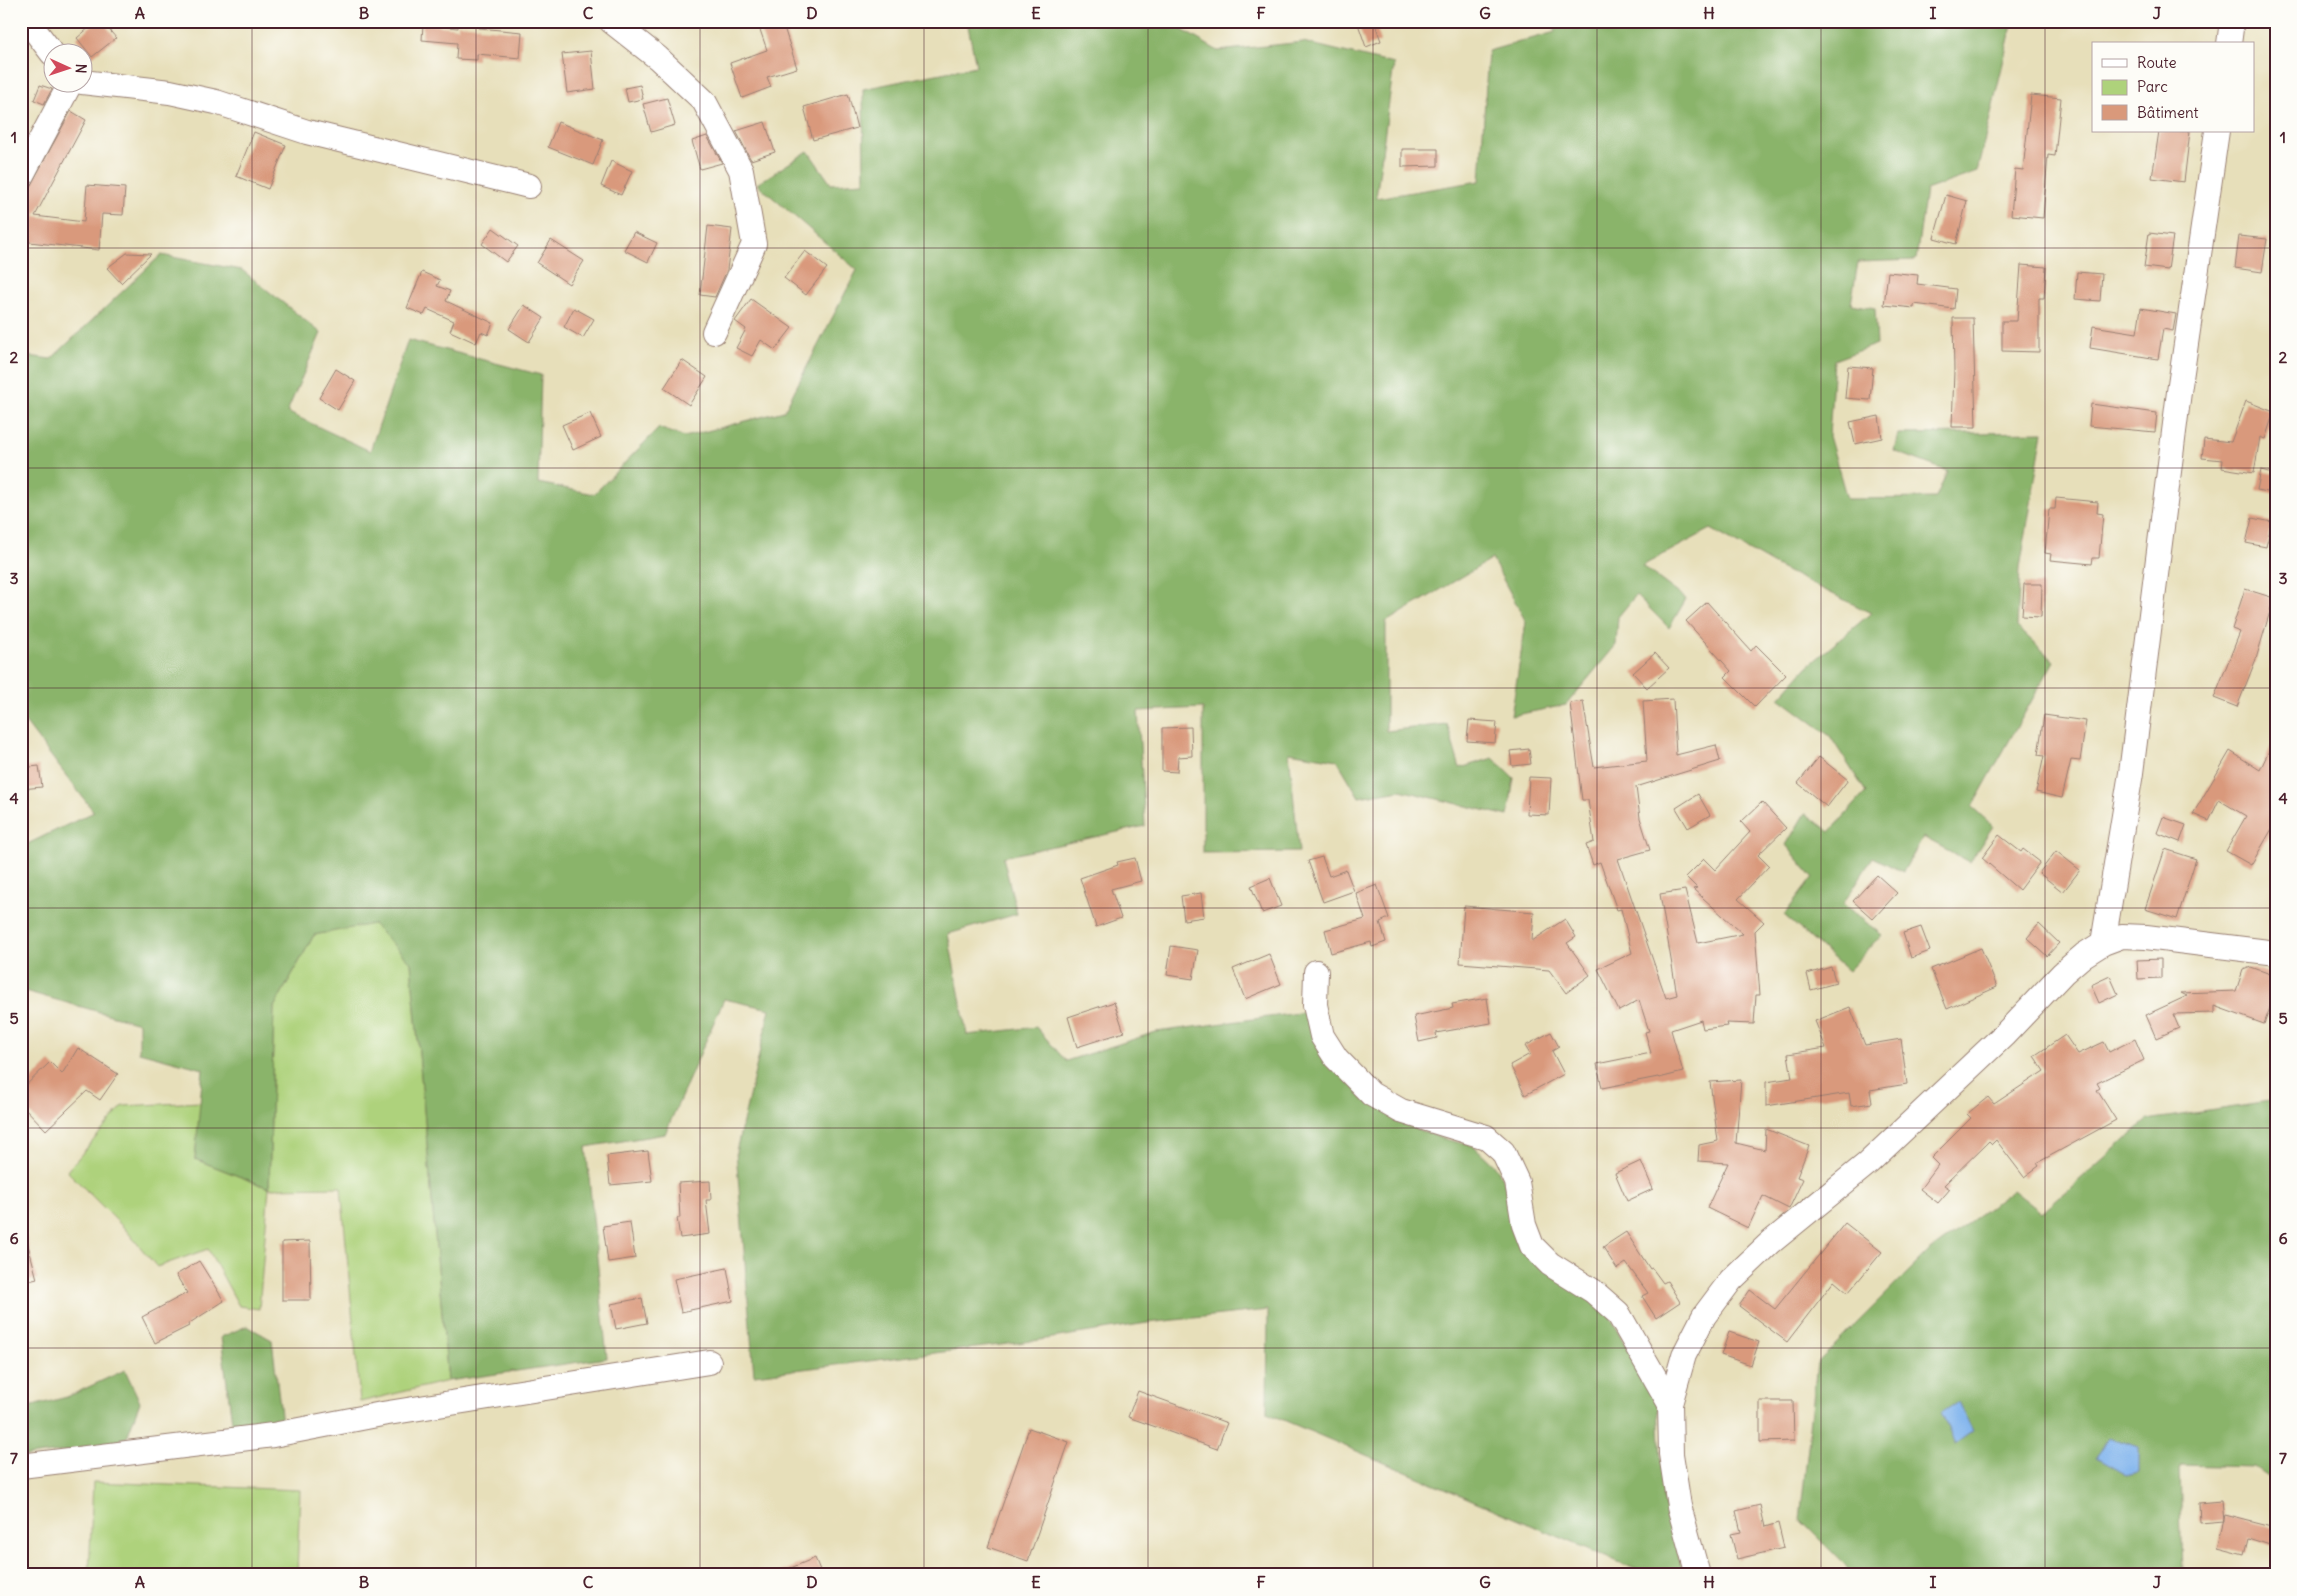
<svg xmlns="http://www.w3.org/2000/svg" width="2297" height="1596" font-family="Delius,sans-serif">
	<style>
		.green { fill: #aed27b; stroke: #7c7853 }
		.forest { fill: #8ab46b; stroke: #6a6a4b }
		.water { fill: #80b4ed; stroke: #656a8c }
		.building { fill: #d9997b }
		.lines { fill: none; stroke-linecap: round; stroke-linejoin: round }
		.minor-casing { stroke: #987f72; stroke-width: 26 }
		.minor { stroke: #fff; stroke-width: 24 }
		.grid { fill: none; stroke: #4a1f2b; stroke-width: 1; stroke-opacity: 0.55 }
		.neatline { fill: none; stroke: #4a1f2b; stroke-width: 2 }
		.grid-label { font-size: 16px; text-anchor: middle; font-weight: bold; fill: #4a1f2b }
	</style>
	<rect width="100%" height="100%" fill="#fdfcf7"/>
	<filter id="ink" filterUnits="userSpaceOnUse"><feTurbulence type="fractalNoise" baseFrequency=".02" numOctaves="2"/><feDisplacementMap in="SourceGraphic" scale="10" xChannelSelector="R" yChannelSelector="G"/><feConvolveMatrix kernelMatrix="1 2 1 2 8 2 1 2 1" color-interpolation-filters="sRGB"/></filter>
	<filter id="wash" filterUnits="userSpaceOnUse"><feTurbulence type="fractalNoise" baseFrequency=".0096" numOctaves="4" result="noise"/><feDisplacementMap in="SourceGraphic" scale="20" xChannelSelector="R" yChannelSelector="G"/><feGaussianBlur stdDeviation="1.12" result="paint"/><feColorMatrix in="noise" values="0 0 0 0 0 0 0 0 0 0 0 0 0 0 0 0 0 1.4 0 .05"/><feComposite in="paint" operator="in"/></filter>
	<g filter="url(#wash)">
		<rect width="100%" height="100%" fill="#e7dfba"/>
		<g class="green">
			<path d="M373 923 411 963 448 1381 360 1402 341 1187 269 1188 259 1309 239 1306 208 1249 157 1267 125 1229 67 1171 123 1106 201 1102 195 1159 269 1188 274 1007 314 935Z"/>
			<path d="M93 1482 300 1490 297 1575H89Z"/>
		</g>
		<g class="forest">
			<path d="M967 21H1167L1218 51 1303 42 1394 64 1376 198 1480 181 1488 51 1555 32 1553 21H2013L1977 172 1926 190 1916 260 1858 262 1851 304 1875 308 1877 344 1834 360 1829 436 1847 499 1936 498 1947 471 1894 451 1898 434 2043 432 2020 568 2017 627 2054 661 1972 807 1993 826 1970 862 1923 837 1903 872 1873 857 1843 904 1882 935 1848 971 1784 915 1813 877 1786 845 1805 813 1830 832 1866 792 1830 736 1779 698 1807 667 1871 613 1778 567 1711 529 1642 566 1686 599 1669 628 1636 595 1618 617 1616 645 1566 705 1511 716 1526 622 1492 559 1386 622V731L1447 724 1460 768 1493 758 1514 778 1508 816 1400 790 1359 797 1337 760 1289 752 1299 852 1203 853V708L1138 711 1145 826 1003 857 1017 914 948 934 967 1035 1036 1027 1066 1061 1156 1032 1306 1012 1395 1121 1444 1139 1474 1146 1497 1168 1508 1191 1519 1241 1610 1316 1658 1407 1663 1499 1684 1575H1649L1267 1413 1268 1310 1147 1323 1033 1341 754 1375 736 1151 770 1009 724 999 665 1134 586 1147 607 1358 448 1381 411 963 373 924 314 935 274 1007 269 1188 195 1159 203 1069 139 1052V1023L21 990V847L94 812 21 717V355L51 359 161 255 242 270 321 333 287 412 370 451 408 340 541 375 538 483 594 494 659 428 684 437 784 411 857 270 757 184 808 151 831 184 864 182 863 89 976 66Z"/>
			<path d="M2276 1101V1482L2254 1467 2180 1465 2183 1575H2119L2093 1569 2077 1575H1855L1800 1520 1817 1363 1928 1252 2013 1190 2042 1213 2147 1120Z"/>
			<path d="M247 1326 272 1340 282 1423 233 1430 221 1337Z"/>
			<path d="M125 1370 140 1402 127 1437 99 1447 21 1457V1409L67 1397Z"/>
		</g>
		<g class="water">
			<path d="M1958 1402 1973 1431 1955 1444 1941 1413Z"/>
			<path d="M2109 1437 2139 1447V1472L2126 1475 2096 1458Z"/>
		</g>
		<g id="blocks">
			<g class="building">
				<path d="M97 21H102L116 38 92 57 77 38Z"/>
				<path d="M757 21H782L797 68 767 77 771 87 742 98 730 63 767 50Z"/>
				<path d="M1357 21H1374L1381 41 1366 47Z"/>
				<path d="M423 24 458 28V24L479 26V28L522 32 520 58 477 54V60L456 59 457 43 422 40Z"/>
				<path d="M591 51 595 89 567 93 562 54Z"/>
				<path d="M40 85 52 89 44 104 34 100Z"/>
				<path d="M640 85 643 99 628 102 625 88Z"/>
				<path d="M848 94 857 128 813 140 804 107Z"/>
				<path d="M2031 95 2061 98 2055 156 2048 155 2043 218 2011 215 2015 169 2023 170Z"/>
				<path d="M667 98 675 125 651 132 643 104Z"/>
				<path d="M71 111 86 120 35 216 84 222 87 185 125 188 123 215 102 214 99 250 21 241V203Z"/>
				<path d="M558 122 603 140 593 165 548 147Z"/>
				<path d="M765 122 775 152 751 160 736 131Z"/>
				<path d="M2159 131H2190L2184 182 2152 178Z"/>
				<path d="M254 132 286 145 268 189 236 176Z"/>
				<path d="M707 136 722 163 700 169 692 141Z"/>
				<path d="M1402 149H1438V166L1402 167Z"/>
				<path d="M611 161 632 171 621 195 601 186Z"/>
				<path d="M1946 195 1967 201 1956 244 1934 238Z"/>
				<path d="M708 226 732 229 727 270 715 297 700 295Z"/>
				<path d="M493 228 518 246 506 262 482 244Z"/>
				<path d="M634 232 657 243 648 262 624 250Z"/>
				<path d="M2149 233 2173 236 2168 270 2144 267Z"/>
				<path d="M2239 236 2267 239 2262 272 2235 268Z"/>
				<path d="M551 240 584 261 569 284 537 263Z"/>
				<path d="M805 251 827 268 806 295 784 278Z"/>
				<path d="M127 253 151 254 121 283 107 268Z"/>
				<path d="M2021 265 2046 267 2044 298H2039V352L2002 351V321H2017Z"/>
				<path d="M422 272 440 280 437 286 450 291 446 301 493 323 488 335 481 332 476 343 450 331 454 321 427 309 424 315 407 308Z"/>
				<path d="M1888 272 1918 275 1917 284 1956 289 1954 309 1914 304V308L1884 305Z"/>
				<path d="M2077 272 2102 274 2100 301 2075 299Z"/>
				<path d="M751 299 792 328 775 350 761 340 752 356 736 348 746 329 735 321Z"/>
				<path d="M524 305 544 318 529 342 509 329Z"/>
				<path d="M574 308 594 319 583 338 564 327Z"/>
				<path d="M2141 308 2176 314 2173 331 2163 329 2158 359 2090 348 2093 326 2137 333Z"/>
				<path d="M1953 318H1973L1976 427H1952L1954 371Z"/>
				<path d="M682 360 707 377 689 405 664 388Z"/>
				<path d="M1848 366 1873 368 1870 400 1845 398Z"/>
				<path d="M336 369 355 381 338 410 319 398Z"/>
				<path d="M2246 401 2274 412 2265 439 2260 437 2254 473 2222 468 2223 460 2202 458 2204 439 2231 442Z"/>
				<path d="M2091 404 2157 413 2155 432 2089 426Z"/>
				<path d="M590 413 601 437 573 450 562 425Z"/>
				<path d="M1879 416 1882 438 1855 444 1850 422Z"/>
				<path d="M2261 470 2276 474V494L2257 490Z"/>
				<path d="M2056 498 2098 502 2097 513 2103 514 2099 558H2093L2092 564 2050 560 2051 554 2045 553 2049 509H2055Z"/>
				<path d="M2252 518 2272 522 2266 547 2246 543Z"/>
				<path d="M2024 584H2042L2041 617 2022 616Z"/>
				<path d="M2245 589 2274 598 2256 659 2237 707 2214 698 2240 632 2232 629Z"/>
				<path d="M1707 602 1751 651 1756 645 1786 675 1755 707 1725 677 1731 671 1686 621Z"/>
				<path d="M1655 653 1669 668 1647 688 1633 673Z"/>
				<path d="M1673 699 1676 755 1716 745 1720 761 1636 787 1640 818 1650 850 1618 859 1666 998 1677 995 1660 894 1685 890 1698 943 1743 934 1693 889 1697 888 1686 877 1704 859 1715 870 1750 832 1741 822 1762 802 1786 828 1758 855 1769 866 1738 899 1764 922 1755 931 1760 995H1756L1754 1024 1726 1023 1727 1026 1703 1029 1701 1020 1671 1030 1683 1072 1659 1078 1658 1077 1602 1088 1597 1064 1651 1053 1645 1032 1649 1031 1639 1000 1619 1011 1598 969 1632 953 1621 909 1617 910 1600 862 1593 865 1586 845 1594 842 1588 800H1582L1570 703 1583 701 1594 767 1647 761 1643 701Z"/>
				<path d="M2044 715 2086 721 2080 761 2071 760 2062 798 2036 792 2044 756 2038 755Z"/>
				<path d="M1469 720 1497 722 1495 743 1467 741Z"/>
				<path d="M1191 727 1192 756 1178 757 1177 772 1162 771V728Z"/>
				<path d="M2276 736V822L2251 865 2226 851 2246 816 2219 800 2209 821 2193 814 2230 751 2260 770Z"/>
				<path d="M1529 749 1531 764 1512 766 1510 751Z"/>
				<path d="M1819 757 1848 780 1827 807 1798 783Z"/>
				<path d="M39 766 42 787 21 789V768Z"/>
				<path d="M1529 777 1551 778 1549 815 1527 814Z"/>
				<path d="M1698 794 1710 815 1688 828 1676 808Z"/>
				<path d="M2163 817 2186 825 2180 842 2157 833Z"/>
				<path d="M1999 835 2021 852 2023 849 2040 862 2019 890 1982 858Z"/>
				<path d="M2165 849 2196 859 2177 919 2145 909Z"/>
				<path d="M2056 851 2080 870 2063 892 2039 873Z"/>
				<path d="M1322 857 1329 876 1346 870 1354 891 1323 902 1308 861Z"/>
				<path d="M1135 858 1141 881 1111 889 1121 918 1096 927 1080 878 1118 865 1117 862Z"/>
				<path d="M1877 875 1897 893 1873 919 1853 901Z"/>
				<path d="M1270 878 1281 906 1262 913 1251 886Z"/>
				<path d="M1377 885 1389 918 1380 922 1386 942 1372 947 1371 942 1331 953 1325 930 1365 919 1356 893Z"/>
				<path d="M1201 893 1204 917 1184 920 1181 896Z"/>
				<path d="M1464 906 1534 912 1532 941 1565 919 1576 937 1567 943 1590 975 1566 993 1549 970 1460 963Z"/>
				<path d="M2039 924 2059 943 2047 956 2027 938Z"/>
				<path d="M1921 927 1930 951 1911 958 1903 933Z"/>
				<path d="M1171 946 1198 950 1193 979 1167 975Z"/>
				<path d="M1981 948 1997 987 1947 1009 1931 969Z"/>
				<path d="M1269 954 1281 984 1245 999 1233 969Z"/>
				<path d="M2161 959V978L2138 979 2137 960Z"/>
				<path d="M1831 967 1836 983 1811 990 1807 974Z"/>
				<path d="M2251 967 2276 976V992L2264 1024 2214 1006V1013L2173 1014 2179 1028 2156 1038 2146 1015 2187 996 2181 993 2236 991 2243 970Z"/>
				<path d="M2110 976 2118 994 2099 1003 2091 985Z"/>
				<path d="M1487 998 1491 1023 1436 1033 1437 1038 1419 1042 1414 1016 1453 1008 1452 1004Z"/>
				<path d="M1114 1002 1124 1032 1077 1047 1068 1017Z"/>
				<path d="M1850 1007 1865 1045 1901 1039 1907 1084 1870 1090 1872 1103 1851 1106 1849 1093 1766 1106V1082L1792 1078 1788 1054 1826 1048 1815 1021Z"/>
				<path d="M1551 1032 1559 1047 1552 1051 1564 1074 1525 1095 1510 1065 1530 1054 1525 1046Z"/>
				<path d="M2065 1035 2078 1054 2104 1042 2109 1052 2135 1039 2144 1060 2097 1083 2100 1088 2097 1090 2116 1120 2037 1163 2039 1166 2024 1177 1996 1140 1992 1144 1989 1141 1944 1185 1950 1189 1938 1203 1920 1189 1938 1165 1931 1158 1971 1118 1967 1114 1988 1097 1994 1104 2044 1071 2034 1056Z"/>
				<path d="M78 1048 118 1074 100 1100 87 1091 46 1130 21 1104V1090L50 1062 62 1074Z"/>
				<path d="M1741 1080 1736 1143 1765 1150 1766 1129 1809 1146 1797 1177 1803 1179 1789 1209 1763 1196 1748 1228 1707 1208 1728 1163 1698 1161 1699 1145 1718 1141 1710 1082Z"/>
				<path d="M648 1151 652 1181 610 1185 607 1156Z"/>
				<path d="M1641 1161 1653 1189 1627 1201 1615 1173Z"/>
				<path d="M710 1181 711 1200H706L710 1234 680 1238 677 1218H680L678 1183Z"/>
				<path d="M630 1222 635 1258 608 1262 603 1226Z"/>
				<path d="M1845 1223 1882 1252 1848 1293 1834 1281 1787 1342 1739 1306 1750 1290 1775 1309Z"/>
				<path d="M1626 1232 1650 1269 1652 1268 1663 1283 1667 1281 1680 1302 1656 1318 1642 1296 1648 1293 1626 1263 1617 1269 1603 1247Z"/>
				<path d="M26 1237 37 1279 21 1283V1238Z"/>
				<path d="M310 1241 311 1300H282V1242Z"/>
				<path d="M199 1261 224 1301 188 1324 189 1326 155 1343 142 1317 187 1293 176 1275Z"/>
				<path d="M727 1268 733 1301 681 1312 674 1279Z"/>
				<path d="M642 1298 647 1323 616 1329 611 1304Z"/>
				<path d="M1729 1332 1759 1342 1751 1365 1721 1355Z"/>
				<path d="M1138 1391 1227 1423 1217 1449 1128 1417Z"/>
				<path d="M1760 1401H1793L1794 1441 1760 1442Z"/>
				<path d="M1029 1428 1069 1442 1028 1561 988 1547Z"/>
				<path d="M2222 1501 2224 1521 2200 1523 2199 1503Z"/>
				<path d="M1760 1505 1765 1527 1778 1523 1784 1548 1737 1559 1731 1534 1741 1532 1736 1511Z"/>
				<path d="M2225 1515 2276 1528V1547L2248 1538 2244 1554 2217 1547Z"/>
				<path d="M815 1558 822 1575H776V1574Z"/>
			</g>
		</g>
	</g>
	<g filter="url(#ink)">
		<use href="#blocks" fill-opacity="0" stroke="#987f72" stroke-width="1"/>
		<g class="lines">
			<g class="minor-casing">
				<g id="minor">
					<path d="M32 21 36 32 52 53"/>
					<path d="M611 21 658 58 704 101 741 170 754 244 714 332"/>
					<path d="M2229 44 2232 21"/>
					<path d="M82 82 170 92 216 102 307 132 529 186"/>
					<path d="M21 177 71 82"/>
					<path d="M2103 943 2131 773 2179 392 2217 131"/>
					<path d="M1316 972 1315 1005 1322 1036 1336 1058 1371 1094 1401 1111 1486 1137 1503 1152 1517 1182 1524 1225 1532 1246 1550 1264 1593 1291 1618 1313 1670 1404"/>
					<path d="M21 1466 273 1435 382 1414 709 1362"/>
					<path d="M1698 1575 1679 1506 1671 1454 1670 1404 1684 1355 1704 1316 1731 1280 1770 1243 1868 1163 2004 1035 2063 973 2084 955 2103 943 2122 936 2146 937 2276 953"/>
				</g>
			</g>
			<use href="#minor" class="minor"/>
		</g>
	</g>
	<path class="grid" d="M252 21V1575M476 21V1575M700 21V1575M924 21V1575M1148 21V1575M1373 21V1575M1597 21V1575M1821 21V1575M2045 21V1575M21 248H2276M21 468H2276M21 688H2276M21 908H2276M21 1128H2276M21 1348H2276"/>
	<rect width="2297" height="1596" fill="none" stroke="#fdfcf7" stroke-width="55"/>
	<rect x="2092" y="42" width="162" height="90" fill="#fdfcf7" stroke="#b5a4a5"/>
	<rect x="2102" y="59" width="25" height="8" fill="#ffffff" stroke="#b5a4a5"/>
	<text x="2137" y="68" font-size="15" fill="#4a1f2b">Route</text>
	<rect x="2102" y="80" width="25" height="15" fill="#aed27b" stroke="#b5a4a5"/>
	<text x="2137" y="92" font-size="15" fill="#4a1f2b">Parc</text>
	<rect x="2102" y="105" width="25" height="15" fill="#d9997b" stroke="#b5a4a5"/>
	<text x="2137" y="118" font-size="15" fill="#4a1f2b">Bâtiment</text>
	<g transform="translate(68 68) rotate(93)"><circle r="24" fill="#fdfcf7" stroke="#b5a4a5"/>
	<path d="M0-4L9 19L0 12L-9 19Z" fill="#d1495b"/>
	<text y="-8" font-size="14" font-weight="bold" text-anchor="middle" fill="#4a1f2b">N</text>
	</g>
	<rect x="28" y="28" width="2242" height="1540" class="neatline"/>
	<g class="grid-label">
		<text x="140" y="19">A</text>
		<text x="364" y="19">B</text>
		<text x="588" y="19">C</text>
		<text x="812" y="19">D</text>
		<text x="1036" y="19">E</text>
		<text x="1261" y="19">F</text>
		<text x="1485" y="19">G</text>
		<text x="1709" y="19">H</text>
		<text x="1933" y="19">I</text>
		<text x="2157" y="19">J</text>
		<text x="14" y="143">1</text>
		<text x="2283" y="143">1</text>
		<text x="14" y="363">2</text>
		<text x="2283" y="363">2</text>
		<text x="14" y="584">3</text>
		<text x="2283" y="584">3</text>
		<text x="14" y="804">4</text>
		<text x="2283" y="804">4</text>
		<text x="14" y="1024">5</text>
		<text x="2283" y="1024">5</text>
		<text x="14" y="1244">6</text>
		<text x="2283" y="1244">6</text>
		<text x="14" y="1464">7</text>
		<text x="2283" y="1464">7</text>
		<text x="140" y="1588">A</text>
		<text x="364" y="1588">B</text>
		<text x="588" y="1588">C</text>
		<text x="812" y="1588">D</text>
		<text x="1036" y="1588">E</text>
		<text x="1261" y="1588">F</text>
		<text x="1485" y="1588">G</text>
		<text x="1709" y="1588">H</text>
		<text x="1933" y="1588">I</text>
		<text x="2157" y="1588">J</text>
	</g>
</svg>
